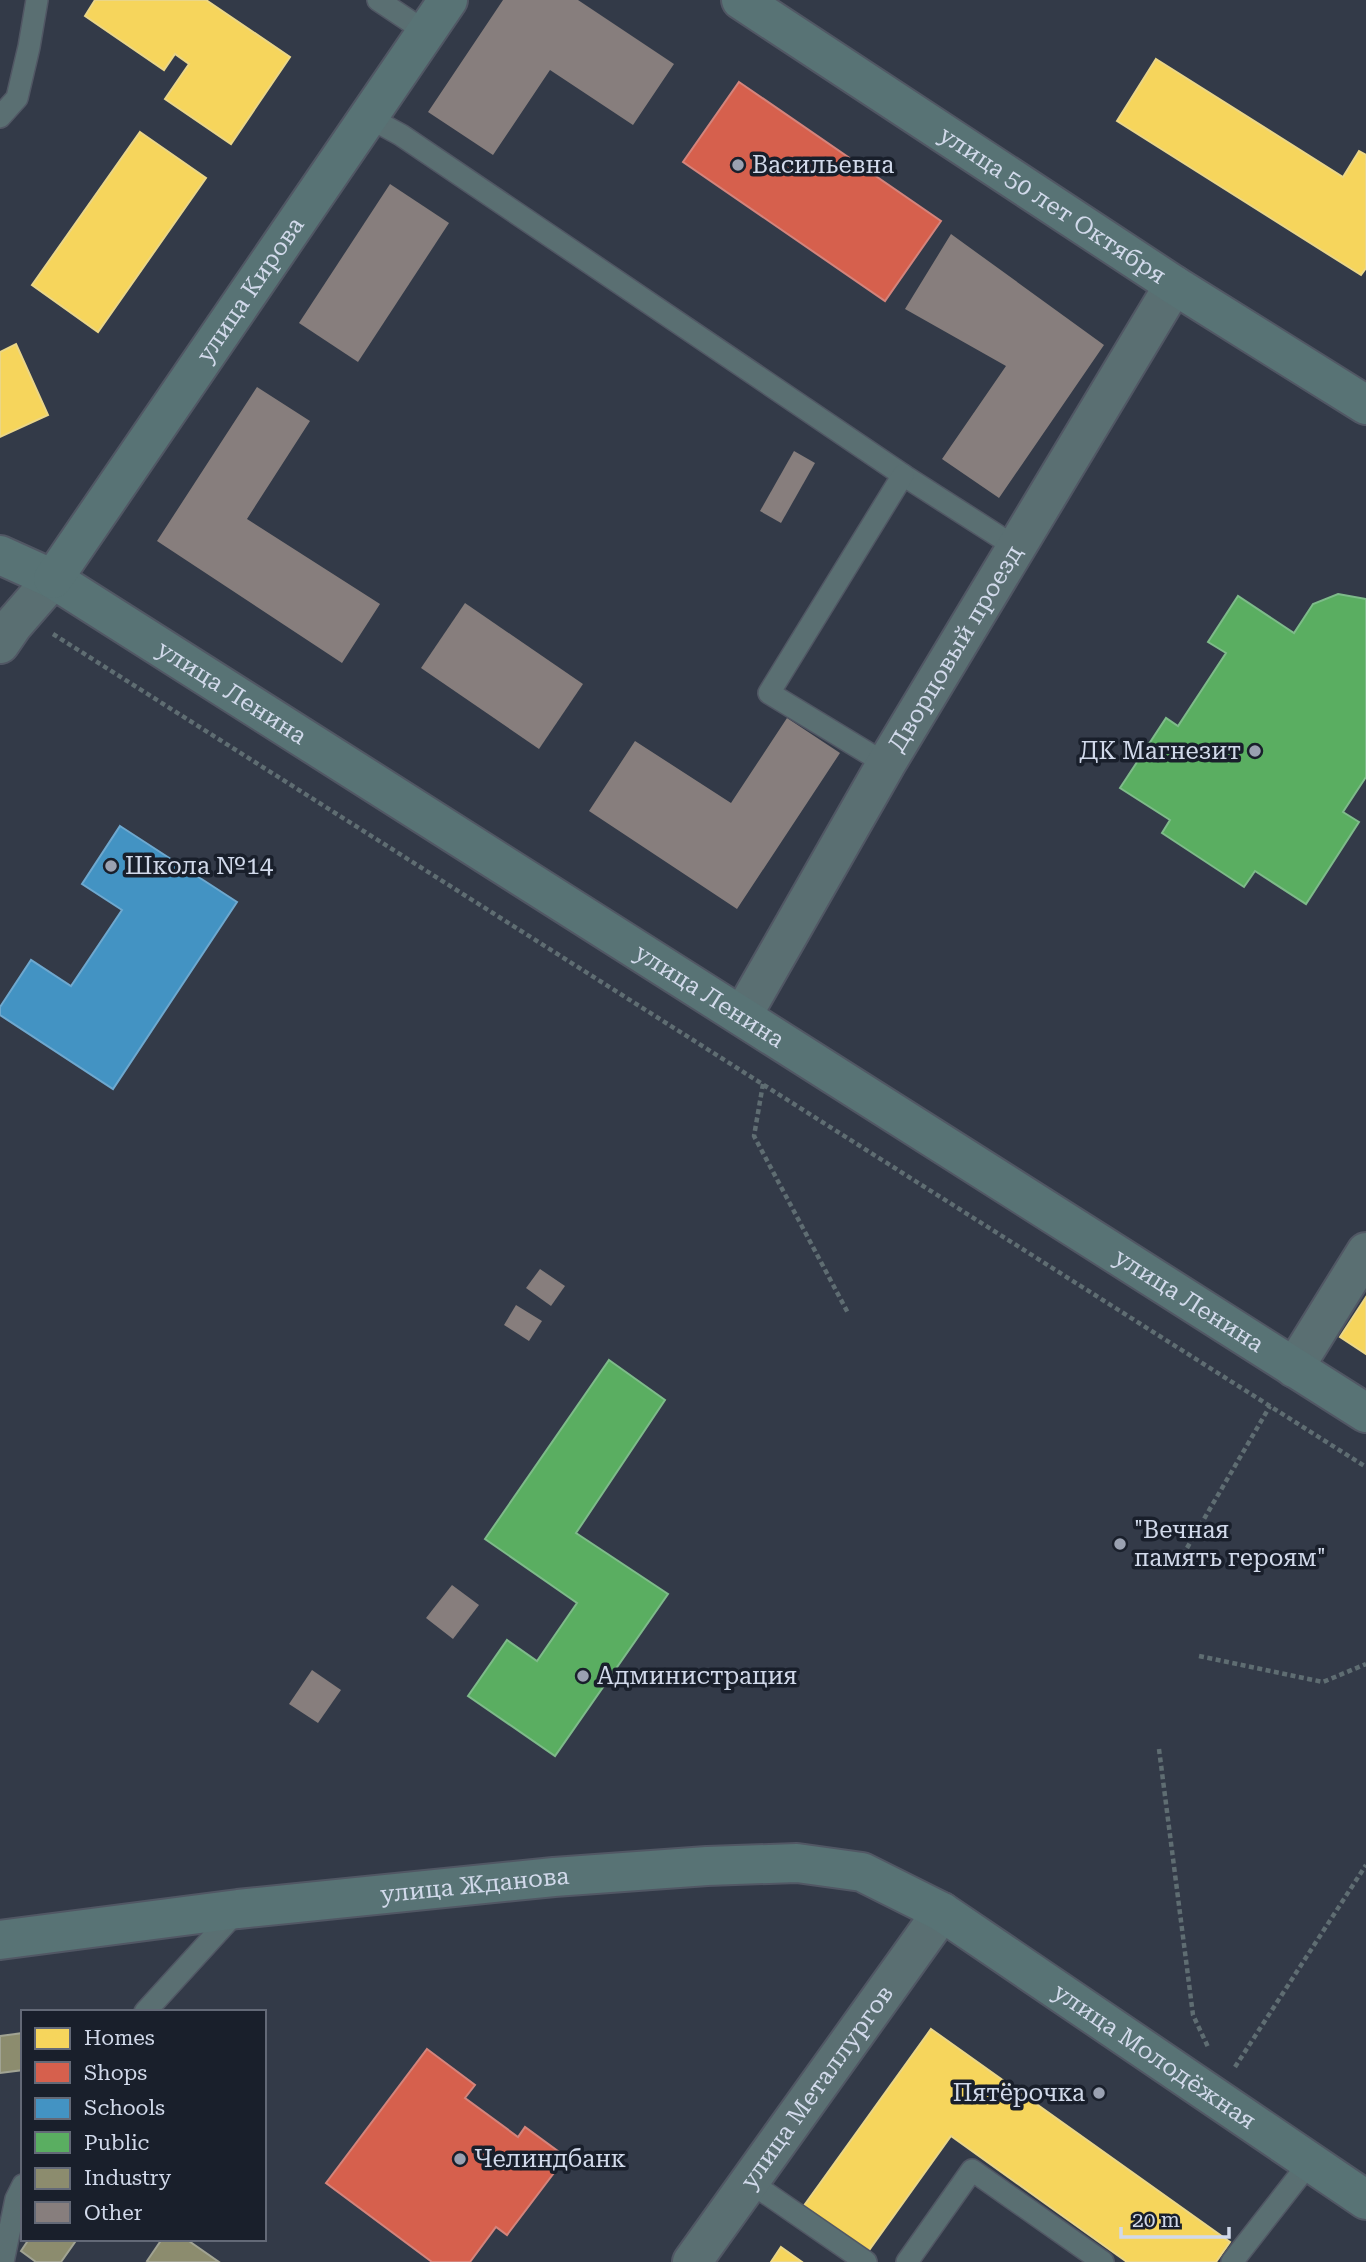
<svg xmlns="http://www.w3.org/2000/svg" width="1366" height="2262" font-family="'Roboto Serif',serif">
	<style>
		.homes { fill: #f6d55c; stroke: #ebd687; stroke-width: 2 }
		.shops { fill: #d6604d; stroke: #d4847c; stroke-width: 2 }
		.schools { fill: #4393c3; stroke: #6ea8cf; stroke-width: 2 }
		.public { fill: #5aae61; stroke: #7ebb8a; stroke-width: 2 }
		.industry { fill: #8c8c6e; stroke: #a1a393; stroke-width: 2 }
		.building { fill: #877e7d }
		.lines { fill: none; stroke-linecap: round; stroke-linejoin: round }
		.lane-casing { stroke: #515764; stroke-width: 24 }
		.street-casing { stroke: #515764; stroke-width: 42 }
		.secondary-casing { stroke: #515764; stroke-width: 42 }
		.path { stroke: #5f6d72; stroke-width: 4.5; stroke-dasharray: 5 3.5; stroke-linecap: butt }
		.lane { stroke: #5a6f72; stroke-width: 21 }
		.street { stroke: #5a6f72; stroke-width: 38 }
		.secondary { stroke: #587375; stroke-width: 38 }
		.poi-dot { fill: #9aa1b1; stroke: #191f2b; stroke-width: 2.5 }
		.labels { text-anchor: middle; dominant-baseline: central; stroke-width: 7; stroke-linejoin: round; paint-order: stroke }
		.poi-label { font-size: 24px; fill: #d1d9ea; stroke: #191f2b; text-anchor: start }
		.street-label { font-size: 24px; fill: #d1d9ea; stroke: #191f2b }
	</style>
	<rect width="100%" height="100%" fill="#333a48"/>
	<g class="homes">
		<path d="M95 0H206L290 57 231 144 165 99 189 64 175 54 164 70 85 16Z"/>
		<path d="M1156 59 1343 177 1359 151 1366 155V268L1361 275 1117 121Z"/>
		<path d="M140 132 206 178 98 332 32 285Z"/>
		<path d="M16 344 48 415 0 437V352Z"/>
		<path d="M1366 1297V1354L1340 1337Z"/>
		<path d="M931 2029 1230 2242 1216 2262H1127L951 2136 867 2253 803 2207Z"/>
		<path d="M781 2247 802 2262H771Z"/>
	</g>
	<g class="shops">
		<path d="M739 82 941 221 885 301 683 162Z"/>
		<path d="M427 2049 475 2085 465 2098 518 2137 525 2127 566 2157 507 2235 496 2227 470 2262H432L326 2183Z"/>
	</g>
	<path class="schools" d="M120 826 237 902 113 1089 0 1015V1007L31 960 71 986 122 910 82 884Z"/>
	<g class="public">
		<path d="M1338 594 1366 599V777L1343 812 1359 822 1306 904 1255 871 1244 887 1162 833 1170 820 1120 788 1166 718 1178 726 1226 653 1208 642 1238 596 1294 633 1313 604Z"/>
		<path d="M609 1360 665 1400 576 1533 668 1594 555 1756 468 1696 507 1640 537 1661 577 1603 485 1539Z"/>
	</g>
	<g class="industry">
		<path d="M23 2033V2070L0 2073V2036Z"/>
		<path d="M29 2239H70L75 2242 61 2262H36L21 2251Z"/>
		<path d="M162 2239H186L219 2262H149L147 2261Z"/>
	</g>
	<g class="building">
		<path d="M503 0H578L674 64 633 125 550 70 493 155 428 112Z"/>
		<path d="M390 184 449 223 358 362 299 323Z"/>
		<path d="M951 234 1104 345 999 498 942 459 1006 366 905 309Z"/>
		<path d="M257 387 310 421 247 519 380 604 342 663 157 541Z"/>
		<path d="M794 451 815 463 781 523 760 511Z"/>
		<path d="M465 603 583 684 539 749 421 668Z"/>
		<path d="M787 718 840 753 737 909 589 811 635 741 731 803Z"/>
		<path d="M540 1269 565 1286 551 1306 526 1288Z"/>
		<path d="M516 1305 542 1321 529 1341 504 1325Z"/>
		<path d="M452 1585 479 1605 453 1639 426 1618Z"/>
		<path d="M312 1670 341 1690 318 1723 289 1704Z"/>
	</g>
	<g class="lines">
		<g class="lane-casing">
			<g id="lane">
				<path d="M378 0 426 32"/>
				<path d="M0 117 17 98 29 47 37 0"/>
				<path d="M368 117 401 135 903 475 1017 548"/>
				<path d="M886 764 769 693 903 475"/>
				<path d="M145 2012 238 1910"/>
				<path d="M750 2182 866 2262"/>
				<path d="M3 2262 16 2199 23 2185"/>
				<path d="M907 2262 972 2170 1103 2262"/>
				<path d="M1232 2262 1310 2162"/>
			</g>
		</g>
		<g class="street-casing">
			<g id="street">
				<path d="M0 644 13 625 53 579"/>
				<path id="s1" d="M742 1016 886 764 1174 285"/>
				<path d="M1294 1368 1366 1252"/>
				<path id="s2" d="M692 2262 942 1912"/>
			</g>
		</g>
		<g class="secondary-casing">
			<g id="secondary">
				<path id="s3" d="M741 0 1174 285 1366 405"/>
				<path id="s4" d="M0 555 53 579 1366 1413"/>
				<path id="s5" d="M53 579 448 0"/>
				<path id="s6" d="M0 1940 238 1909 554 1877 707 1866 797 1863 862 1872 942 1912 1366 2200"/>
			</g>
		</g>
		<g class="path">
			<path d="M53 634 1366 1467"/>
			<path d="M763 1084 754 1136 848 1313"/>
			<path d="M1187 1548 1270 1406"/>
			<path d="M1199 1656 1323 1682 1366 1664"/>
			<path d="M1159 1749 1193 2015 1208 2047"/>
			<path d="M1235 2067 1366 1865"/>
		</g>
		<use href="#lane" class="lane"/>
		<use href="#street" class="street"/>
		<use href="#secondary" class="secondary"/>
	</g>
	<g class="poi-dot">
		<circle cx="738" cy="165" r="7"/>
		<circle cx="1255" cy="751" r="7"/>
		<circle cx="111" cy="866" r="7"/>
		<circle cx="1120" cy="1544" r="7"/>
		<circle cx="583" cy="1676" r="7"/>
		<circle cx="1099" cy="2093" r="7"/>
		<circle cx="460" cy="2159" r="7"/>
	</g>
	<g class="labels">
		<g class="poi-label">
			<text x="752" y="165">Васильевна</text>
			<text x="1241" y="751" text-anchor="end">ДК Магнезит</text>
			<text x="125" y="866">Школа №14</text>
			<text x="1134" y="1530">"Вечная<tspan x="1134" dy="28">память героям"</tspan></text>
			<text x="597" y="1676">Администрация</text>
			<text x="1085" y="2093" text-anchor="end">Пятёрочка</text>
			<text x="474" y="2159">Челиндбанк</text>
		</g>
		<g class="street-label">
			<text stroke="none"><textPath href="#s3" startOffset="373">улица 50 лет Октября</textPath></text>
			<text stroke="none"><textPath href="#s5" startOffset="350">улица Кирова</textPath></text>
			<text stroke="none"><textPath href="#s1" startOffset="425">Дворцовый проезд</textPath></text>
			<text stroke="none"><textPath href="#s4" startOffset="270">улица Ленина</textPath></text>
			<text stroke="none"><textPath href="#s4" startOffset="836">улица Ленина</textPath></text>
			<text stroke="none"><textPath href="#s4" startOffset="1404">улица Ленина</textPath></text>
			<text stroke="none"><textPath href="#s6" startOffset="478">улица Жданова</textPath></text>
			<text stroke="none"><textPath href="#s6" startOffset="1213">улица Молодёжная</textPath></text>
			<text stroke="none"><textPath href="#s2" startOffset="215">улица Металлургов</textPath></text>
		</g>
	</g>
	<rect x="21" y="2010" width="245" height="231" fill="#191f2b" stroke="#636977" stroke-width="2"/>
	<rect x="35" y="2028" width="35" height="21" fill="#f6d55c" stroke="#636977" stroke-width="2"/>
	<text x="84" y="2045" font-size="21" fill="#d1d9ea">Homes</text>
	<rect x="35" y="2062" width="35" height="21" fill="#d6604d" stroke="#636977" stroke-width="2"/>
	<text x="84" y="2080" font-size="21" fill="#d1d9ea">Shops</text>
	<rect x="35" y="2098" width="35" height="21" fill="#4393c3" stroke="#636977" stroke-width="2"/>
	<text x="84" y="2115" font-size="21" fill="#d1d9ea">Schools</text>
	<rect x="35" y="2132" width="35" height="21" fill="#5aae61" stroke="#636977" stroke-width="2"/>
	<text x="84" y="2150" font-size="21" fill="#d1d9ea">Public</text>
	<rect x="35" y="2168" width="35" height="21" fill="#8c8c6e" stroke="#636977" stroke-width="2"/>
	<text x="84" y="2185" font-size="21" fill="#d1d9ea">Industry</text>
	<rect x="35" y="2202" width="35" height="21" fill="#877e7d" stroke="#636977" stroke-width="2"/>
	<text x="84" y="2220" font-size="21" fill="#d1d9ea">Other</text>
	<path d="M1121 2227v10h108v-10" fill="none" stroke="#d1d9ea" stroke-width="3.5"/>
	<text x="1132" y="2227" font-size="21" fill="#d1d9ea" stroke="#191f2b" stroke-width="5" paint-order="stroke">20 m</text>
</svg>
